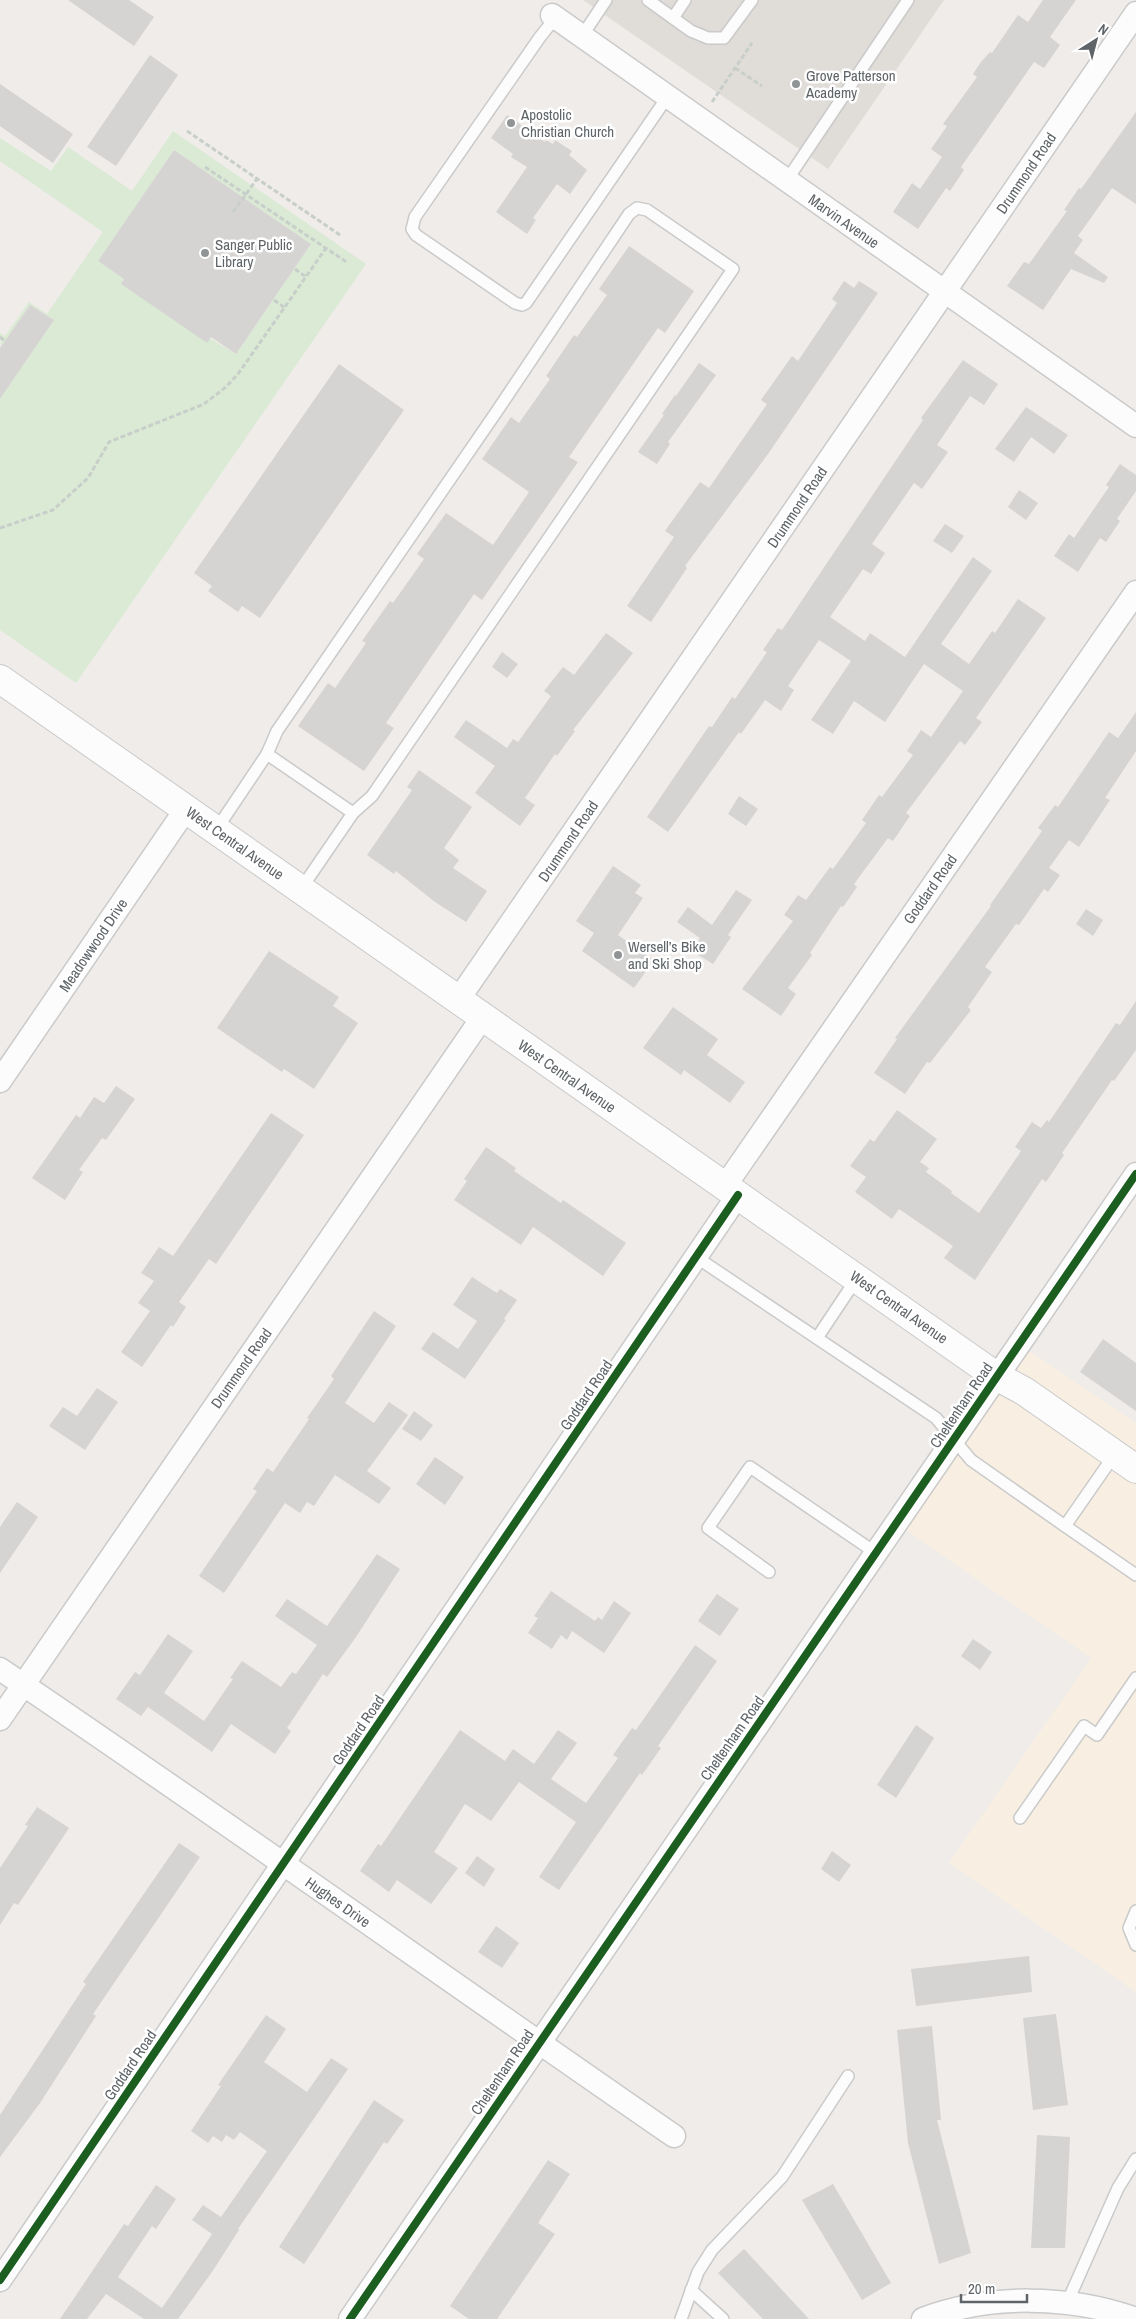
<svg xmlns="http://www.w3.org/2000/svg" width="1136" height="2319" font-family="'Archivo Narrow',sans-serif">
	<style>
		.commercial { fill: #f8efe2 }
		.education { fill: #e0dcd8 }
		.green { fill: #daead4; fill-rule: evenodd }
		.building { fill: #d6d4d3 }
		.lines { fill: none; stroke-linecap: round; stroke-linejoin: round }
		.lane-casing { stroke: #cacaca; stroke-width: 14 }
		.street-casing { stroke: #cacaca; stroke-width: 25 }
		.secondary-casing { stroke: #cacaca; stroke-width: 30 }
		.path { stroke: #c8ceca; stroke-width: 3; stroke-dasharray: 5 2.5; stroke-linecap: butt }
		.lane { stroke: #fdfcfc; stroke-width: 11 }
		.street { stroke: #fdfcfc; stroke-width: 22 }
		.secondary { stroke: #fdfcfc; stroke-width: 28 }
		.cycleway-casing { stroke: #fff; stroke-width: 11 }
		.cycleway { stroke: #1b5e20; stroke-width: 8 }
		.poi-dot { fill: #919495; stroke: #fff; stroke-width: 2 }
		.labels { text-anchor: middle; dominant-baseline: central; stroke-width: 5; stroke-linejoin: round; paint-order: stroke }
		.poi-label { font-size: 15px; fill: #5e6468; stroke: #fff; text-anchor: start }
		.street-label { font-size: 15px; fill: #5e6468; stroke: #fff }
	</style>
	<rect width="100%" height="100%" fill="#efece9"/>
	<path class="commercial" d="M1027 1349 1136 1423V1992L949 1863 1091 1658 904 1529Z"/>
	<path class="education" d="M583 0H944L828 169Z"/>
	<path class="green" d="M173 131 366 264 76 683 0 630V399L54 320 30 305 1 347 0 333 5 336 29 302 47 314 103 232 0 161V138L51 171 68 147 132 191ZM174 150 311 244 236 354 121 284 124 279 98 261Z"/>
	<g class="building">
		<path d="M68 0H129L154 17 134 46Z"/>
		<path d="M1043 0H1076L1050 37 1060 45 1044 68 1034 62 961 167 964 170 950 191 946 188 918 229 893 212 912 183 920 189 942 157 931 149 947 126 943 124 977 77 973 74 981 62 990 52 992 53 1018 15 1028 22Z"/>
		<path d="M150 55 178 75 116 166 87 147Z"/>
		<path d="M0 84 73 134 53 163 0 126Z"/>
		<path d="M1136 112V204L1112 188 1078 236 1083 240 1074 253 1108 277 1104 283 1071 269 1043 310 1007 286 1024 262 1029 264 1067 211 1064 210 1079 188 1081 189Z"/>
		<path d="M507 115 545 142 546 140 553 144 555 140 572 151 569 155 587 170 570 194 557 184 533 218 536 220 527 234 496 212 527 167 511 157 513 154 491 138Z"/>
		<path d="M174 150 311 244 236 354 211 337 207 343 121 284 124 279 98 261Z"/>
		<path d="M629 246 694 291 665 333 658 328 569 457 578 462 482 600 474 594 386 723 394 728 364 771 298 726 328 683 335 688 366 643 362 641 390 601 393 603 424 559 417 554 446 513 493 545 529 492 482 459 511 417 519 423 550 379 546 376 574 335 577 337 607 295 599 289Z"/>
		<path d="M844 281 854 288 859 281 878 293 768 454 685 566 687 568 651 622 627 606 674 537 665 531 700 482 709 488 767 404 761 400 792 356 798 361 837 303 832 299Z"/>
		<path d="M30 305 54 320 0 399V348Z"/>
		<path d="M963 360 998 384 984 405 970 396 937 445 948 452 922 489 914 483 872 544 885 553 871 574 863 569 830 617 865 641 870 633 905 657 973 557 992 571 941 644 969 664 992 631 995 633 1018 599 1046 618 976 718 982 722 965 745 960 741 906 813 910 816 893 841 888 838 854 884 857 887 843 907 841 906 810 953 812 955 788 988 796 994 781 1016 742 989 793 921 784 915 798 895 806 900 830 867 833 869 866 823 862 820 879 795 882 797 913 755 907 751 921 730 931 737 963 691 924 664 885 722 854 701 833 734 811 720 851 661 819 640 788 686 794 690 781 711 765 700 741 734 739 732 668 832 647 817 709 726 712 727 732 697 735 699 767 652 763 650 778 628 782 630 923 420 921 418Z"/>
		<path d="M699 363 716 375 668 442 670 444 657 464 638 452 664 415 662 414 675 395 676 396Z"/>
		<path d="M339 364 404 410 260 618 242 606 238 612 208 591 212 586 194 573Z"/>
		<path d="M1026 407 1068 435 1054 454 1031 437 1014 462 995 449Z"/>
		<path d="M1120 464 1136 475V491L1117 519 1120 521 1106 542 1100 538 1078 572 1054 556 1069 534 1074 538 1109 487 1106 485Z"/>
		<path d="M1019 490 1038 503 1026 520 1008 507Z"/>
		<path d="M945 524 964 536 952 553 933 541Z"/>
		<path d="M606 633 633 653 573 730 575 731 557 756 555 754 525 798 535 805 520 826 475 793 495 766 454 737 466 720 507 748 513 739 518 742 551 696 544 691 563 667 574 675Z"/>
		<path d="M502 652 518 664 507 678 492 667Z"/>
		<path d="M1136 712V751L1105 798 1110 800 1079 847 1069 840 1049 868 1060 875 1048 892 1044 889 1019 925 1016 924 985 967 992 972 968 1007 971 1010 930 1063 927 1062 905 1094 874 1073 897 1039 895 1038 991 906 990 905 1042 831 1038 828 1055 805 1058 807 1109 732 1118 738Z"/>
		<path d="M419 770 472 807 444 848 459 860 453 868 487 891 466 922 435 902 396 871 394 874 367 855 412 790 407 787Z"/>
		<path d="M739 796 758 809 746 826 728 814Z"/>
		<path d="M613 866 641 885 635 893 643 898 618 935 654 960 634 988 582 951 594 933 576 921Z"/>
		<path d="M736 890 752 900 728 935 731 937 713 964 692 951 700 938 677 922 688 907 712 925Z"/>
		<path d="M1086 909 1103 920 1093 936 1076 924Z"/>
		<path d="M269 951 339 997 333 1006 358 1023 314 1089 284 1069 282 1072 217 1028Z"/>
		<path d="M1136 1001V1050L1114 1081 1112 1080 1062 1153 1064 1155 1046 1182 1042 1179 975 1280 944 1258 953 1246 899 1209 892 1219 855 1192 866 1177 850 1166 870 1139 874 1142 897 1110 937 1139 920 1162 929 1168 926 1172 952 1191 951 1193 979 1213 1021 1151 1015 1147 1032 1122 1041 1128 1047 1120 1049 1122 1116 1023 1120 1025Z"/>
		<path d="M673 1007 718 1039 707 1055 745 1082 730 1103 684 1070 681 1075 643 1048Z"/>
		<path d="M116 1086 135 1099 106 1140 102 1138 79 1170 83 1172 65 1200 32 1178 76 1115 80 1118 94 1097 104 1103Z"/>
		<path d="M271 1113 304 1135 216 1264 209 1259 179 1302 186 1307 173 1327 171 1325 142 1367 121 1352 150 1311 138 1303 154 1281 141 1273 159 1247 173 1256Z"/>
		<path d="M486 1147 516 1168 514 1171 561 1203 563 1200 626 1243 603 1276 533 1227 521 1245 454 1200 467 1181 464 1179Z"/>
		<path d="M472 1277 497 1293 500 1289 517 1300 504 1319 506 1320 465 1379 421 1349 433 1332 458 1349 477 1321 453 1305Z"/>
		<path d="M374 1311 396 1326 345 1403 374 1423 389 1402 408 1415 367 1471 391 1488 379 1504 335 1475 314 1506 307 1502 300 1513 285 1503 224 1593 199 1576 257 1491 253 1489 267 1468 273 1472 309 1419 307 1418 334 1379 331 1376Z"/>
		<path d="M1103 1339 1136 1363V1411L1080 1372Z"/>
		<path d="M97 1388 118 1402 85 1450 49 1426 63 1407 77 1416Z"/>
		<path d="M414 1411 433 1425 421 1441 402 1429Z"/>
		<path d="M435 1457 464 1477 445 1505 416 1484Z"/>
		<path d="M17 1502 38 1517 0 1573V1527Z"/>
		<path d="M377 1554 400 1569 356 1637 327 1677 323 1674 287 1728 291 1731 275 1754 231 1724 212 1752 148 1707 141 1716 116 1699 135 1672 140 1675 168 1634 193 1651 164 1693 204 1721 233 1679 230 1678 242 1661 281 1687 292 1672 296 1674 317 1645 275 1616 287 1599 327 1626Z"/>
		<path d="M551 1591 595 1621 598 1617 602 1620 614 1601 631 1613 604 1653 572 1631 567 1640 561 1635 552 1649 528 1633 538 1618 534 1616Z"/>
		<path d="M717 1594 739 1609 720 1636 698 1621Z"/>
		<path d="M973 1639 992 1652 980 1670 961 1656Z"/>
		<path d="M695 1645 717 1661 658 1746 661 1748 642 1775 640 1773 559 1890 539 1877 576 1822 519 1782 491 1821 465 1804 434 1852 458 1868 431 1904 397 1880 389 1892 360 1871 378 1844 381 1846 460 1730 505 1761 513 1749 534 1764 558 1730 577 1743 551 1779 586 1803 618 1758 613 1755 632 1728 636 1730Z"/>
		<path d="M916 1725 934 1738 896 1798 877 1785Z"/>
		<path d="M37 1807 69 1828 18 1905 14 1903 0 1925V1868L28 1826 25 1825Z"/>
		<path d="M179 1843 200 1857 93 2014 96 2016 40 2103 0 2157V2115L86 1984 83 1982Z"/>
		<path d="M832 1851 851 1865 839 1882 821 1869Z"/>
		<path d="M477 1856 495 1869 484 1887 465 1873Z"/>
		<path d="M496 1926 519 1943 502 1968 478 1952Z"/>
		<path d="M1029 1956 1032 1992 916 2006 911 1969Z"/>
		<path d="M1056 2014 1068 2105 1033 2110 1023 2018Z"/>
		<path d="M266 2015 286 2029 264 2062 307 2092 331 2058 348 2069 238 2229 239 2230 212 2272 178 2319H144L106 2294 87 2319H60L124 2224 128 2226 156 2185 176 2199 156 2229 152 2226 118 2277 162 2308 184 2276 212 2234 192 2220 203 2205 221 2217 267 2151 240 2132 234 2140 226 2135 222 2142 213 2136 208 2143 191 2131 221 2086 218 2085Z"/>
		<path d="M932 2026 941 2120H937L971 2253 939 2264 908 2143 897 2030Z"/>
		<path d="M374 2100 404 2120 387 2144 384 2142 304 2264 279 2247Z"/>
		<path d="M1037 2135 1070 2137 1065 2248H1031Z"/>
		<path d="M548 2160 570 2174 538 2223 555 2234 497 2319H469L450 2306Z"/>
		<path d="M833 2184 891 2283 862 2300 802 2200Z"/>
		<path d="M744 2249 809 2319H763L718 2273Z"/>
	</g>
	<g class="lines">
		<g class="lane-casing">
			<g id="lane">
				<path d="M648 0 691 31 708 38H724L752 0"/>
				<path d="M556 17 540 37 415 217 412 229 416 235 515 303 522 305 526 303 668 96"/>
				<path d="M673 18 685 0"/>
				<path d="M582 36 606 0"/>
				<path d="M787 180 908 0"/>
				<path d="M267 754 353 813"/>
				<path d="M216 830 267 754 277 731 497 411 629 214 637 208 647 210 733 269 372 796 353 813 301 889"/>
				<path d="M696 1257 936 1418 971 1460 1065 1526 1115 1454"/>
				<path d="M817 1338 857 1278"/>
				<path d="M1065 1526 1136 1575"/>
				<path d="M769 1572 708 1528 750 1467 876 1553"/>
				<path d="M1020 1818 1084 1726 1097 1735 1136 1678"/>
				<path d="M1136 1911 1129 1928 1136 1945"/>
				<path d="M691 2290 723 2319"/>
				<path d="M1067 2303 1118 2188 1136 2159"/>
				<path d="M681 2319 698 2272 712 2250 782 2177 848 2076"/>
			</g>
		</g>
		<g class="street-casing">
			<g id="street">
				<path d="M552 15 1136 426"/>
				<path d="M458 1000 1136 13"/>
				<path d="M0 1081 186 809"/>
				<path d="M725 1186 1136 592"/>
				<path d="M0 1669C227 1822 449 1981 674 2136"/>
				<path d="M0 1719 482 1018"/>
				<path d="M0 2280 738 1195"/>
				<path d="M350 2319 1136 1174"/>
				<path d="M923 2319C989 2294 1070 2295 1136 2319"/>
			</g>
		</g>
		<g class="secondary-casing">
			<path id="secondary" d="M0 679 996 1376 1024 1391 1136 1469"/>
		</g>
		<g class="path">
			<path d="M735 68 762 86"/>
			<path d="M712 102 752 43"/>
			<path d="M187 131 340 235"/>
			<path d="M205 167 348 263"/>
			<path d="M233 212 257 179"/>
			<path d="M295 269 306 277"/>
			<path d="M274 300 285 308"/>
			<path d="M0 337 5 341"/>
			<path d="M0 528 53 510 88 478 109 442 204 404 226 387 238 374 326 248"/>
		</g>
		<use href="#lane" class="lane"/>
		<use href="#street" class="street"/>
		<use href="#secondary" class="secondary"/>
		<g class="cycleway-casing">
			<g id="cycleway">
				<path d="M0 2280 738 1195"/>
				<path d="M350 2319 1136 1174"/>
			</g>
		</g>
		<use href="#cycleway" class="cycleway"/>
	</g>
	<g class="poi-dot">
		<circle cx="796" cy="84" r="5"/>
		<circle cx="511" cy="123" r="5"/>
		<circle cx="205" cy="253" r="5"/>
		<circle cx="618" cy="955" r="5"/>
	</g>
	<g class="labels">
		<g class="poi-label">
			<text x="806" y="75">Grove Patterson<tspan x="806" dy="17">Academy</tspan></text>
			<text x="521" y="114">Apostolic<tspan x="521" dy="17">Christian Church</tspan></text>
			<text x="215" y="244">Sanger Public<tspan x="215" dy="17">Library</tspan></text>
			<text x="628" y="946">Wersell’s Bike<tspan x="628" dy="17">and Ski Shop</tspan></text>
		</g>
		<g class="street-label">
			<text transform="translate(1026 173) rotate(-56)">Drummond Road</text>
			<text transform="translate(844 221) rotate(35)">Marvin Avenue</text>
			<text transform="translate(797 507) rotate(-56)">Drummond Road</text>
			<text transform="translate(568 841) rotate(-56)">Drummond Road</text>
			<text transform="translate(235 843) rotate(35)">West Central Avenue</text>
			<text transform="translate(930 889) rotate(-55)">Goddard Road</text>
			<text transform="translate(93 945) rotate(-56)">Meadowwood Drive</text>
			<text transform="translate(567 1076) rotate(35)">West Central Avenue</text>
			<text transform="translate(899 1307) rotate(35)">West Central Avenue</text>
			<text transform="translate(241 1368) rotate(-55)">Drummond Road</text>
			<text transform="translate(586 1395) rotate(-56)">Goddard Road</text>
			<text transform="translate(961 1405) rotate(-56)">Cheltenham Road</text>
			<text transform="translate(358 1730) rotate(-56)">Goddard Road</text>
			<text transform="translate(732 1738) rotate(-55)">Cheltenham Road</text>
			<text transform="translate(338 1902) rotate(35)">Hughes Drive</text>
			<text transform="translate(130 2065) rotate(-56)">Goddard Road</text>
			<text transform="translate(502 2072) rotate(-56)">Cheltenham Road</text>
		</g>
	</g>
	<g transform="translate(1096 40) rotate(36)" stroke="#ffffff" stroke-width="4" paint-order="stroke">
	<path d="M0-4L9 19L0 12L-9 19Z" fill="#5e6468"/>
	<text y="-8" font-size="14" font-weight="bold" text-anchor="middle" fill="#5e6468">N</text>
	</g>
	<path d="M961 2294v8h66v-8" fill="none" stroke="#5e6468" stroke-width="2.5"/>
	<text x="968" y="2294" font-size="15" fill="#5e6468" stroke="#ffffff" stroke-width="4" paint-order="stroke">20 m</text>
</svg>
